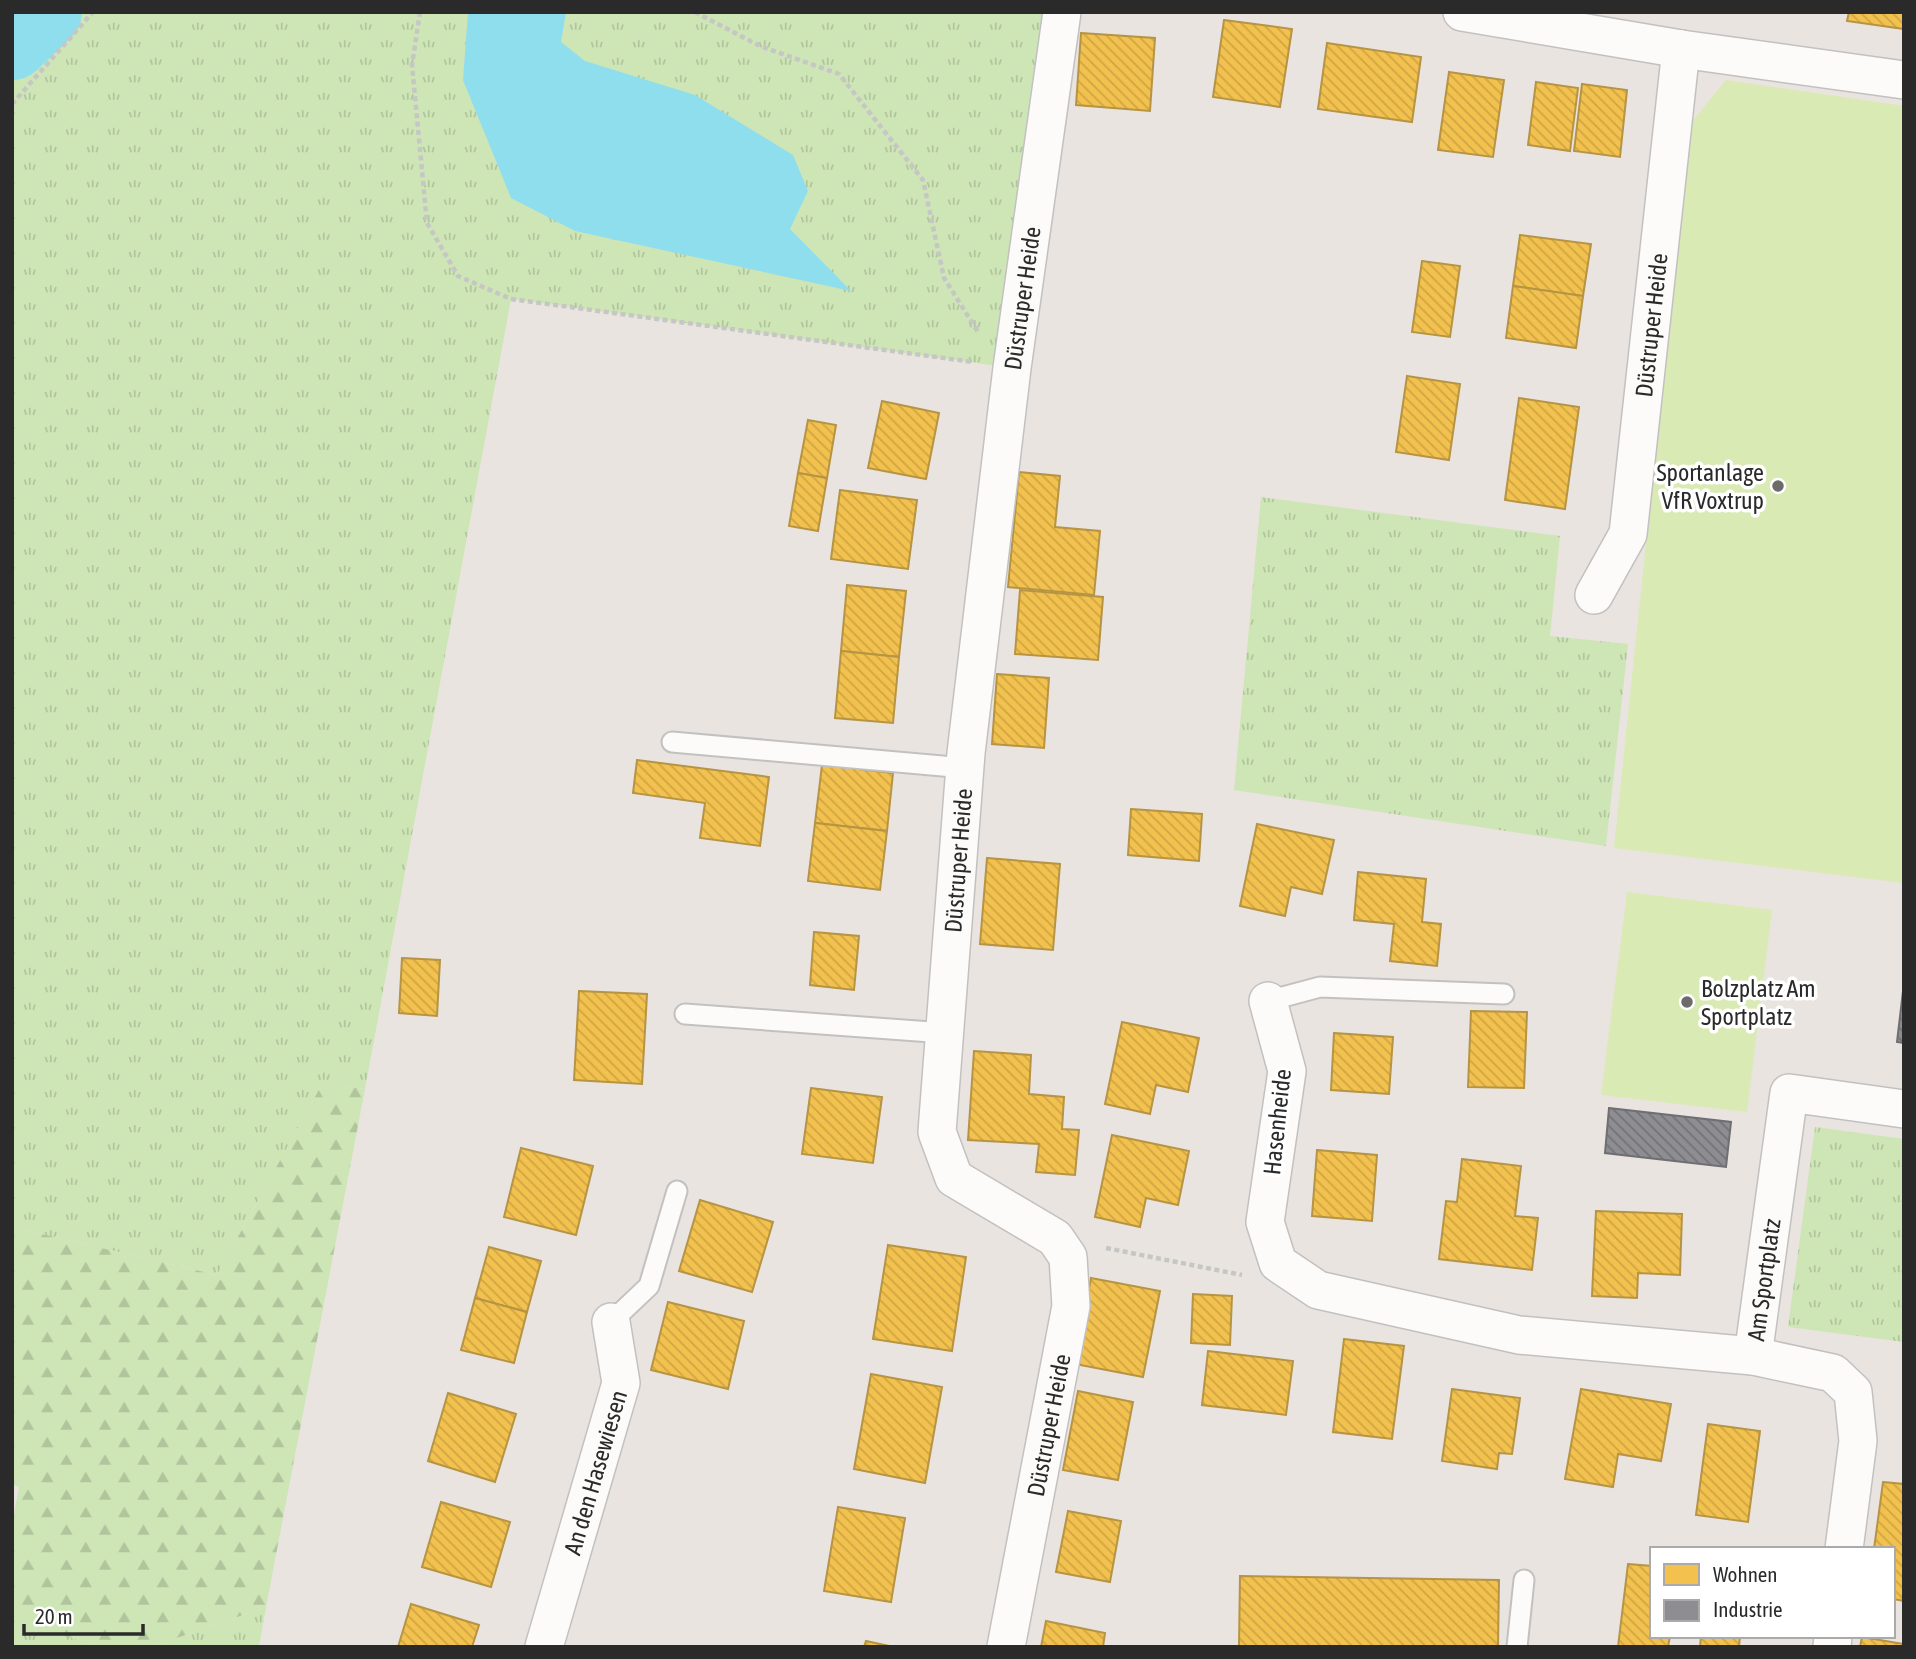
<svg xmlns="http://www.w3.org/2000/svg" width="1916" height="1659" font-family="'Asap Condensed',sans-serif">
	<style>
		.grass { fill: url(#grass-tufts) }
		.forest { fill: url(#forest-firs) }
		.pitch { fill: #daeab4 }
		.water { fill: #8fdeee }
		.homes { fill: url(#homes-back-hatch); stroke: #b69443; stroke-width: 2 }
		.industry { fill: url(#industry-back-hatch); stroke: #6f6f73; stroke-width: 2 }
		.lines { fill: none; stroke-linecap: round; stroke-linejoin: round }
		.river { stroke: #8fdeee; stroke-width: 72 }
		.lane-casing { stroke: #c2c1c1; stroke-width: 23 }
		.street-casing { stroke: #c2c1c1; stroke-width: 40 }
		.path { stroke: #c6c6c5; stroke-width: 4.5; stroke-dasharray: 5 3.5; stroke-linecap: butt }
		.lane { stroke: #fcfbfa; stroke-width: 19 }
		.street { stroke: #fcfbfa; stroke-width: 37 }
		.poi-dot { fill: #6d6b69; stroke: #fff; stroke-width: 2.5 }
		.labels { text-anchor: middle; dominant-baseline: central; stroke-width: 7; stroke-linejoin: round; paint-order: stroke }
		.street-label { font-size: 24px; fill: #2a2a2a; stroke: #fff }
		.poi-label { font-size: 24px; fill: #2a2a2a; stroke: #fff; text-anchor: end }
	</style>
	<defs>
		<pattern id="grass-tufts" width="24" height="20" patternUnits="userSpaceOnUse" patternTransform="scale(1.75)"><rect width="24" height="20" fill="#cee5b6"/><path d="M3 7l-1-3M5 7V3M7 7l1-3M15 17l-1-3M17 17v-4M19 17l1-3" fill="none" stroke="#b1c59d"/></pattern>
		<pattern id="forest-firs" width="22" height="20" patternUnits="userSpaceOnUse" patternTransform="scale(1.75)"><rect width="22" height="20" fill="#cee5b6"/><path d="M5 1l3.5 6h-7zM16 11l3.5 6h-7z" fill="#b1c59d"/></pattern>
		<pattern id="homes-back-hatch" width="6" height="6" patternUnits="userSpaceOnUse" patternTransform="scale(1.75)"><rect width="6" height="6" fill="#f2c14e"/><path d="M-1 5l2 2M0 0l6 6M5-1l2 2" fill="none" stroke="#d0a644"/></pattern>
		<pattern id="industry-back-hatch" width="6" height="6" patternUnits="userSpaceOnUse" patternTransform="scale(1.75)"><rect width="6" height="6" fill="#8d8d92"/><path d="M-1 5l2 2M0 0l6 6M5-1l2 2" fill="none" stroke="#737377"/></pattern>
	</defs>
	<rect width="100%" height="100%" fill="#e9e4df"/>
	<g class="grass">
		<path d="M12 12H1062L1012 368 511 299 365 1089 322 1084 217 1275 12 1227Z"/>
		<path d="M1261 497 1560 536 1550 636 1628 644 1606 846 1234 790Z"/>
		<path d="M1815 1127 1904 1139V1342L1788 1327Z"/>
		<path d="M266 1607 259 1647H151Z"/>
		<path d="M12 1622 105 1647H12Z"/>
	</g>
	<path class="forest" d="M322 1084 365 1089 266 1607 151 1647H105L12 1622V1525L19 1487 12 1484V1227L217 1275Z"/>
	<g class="pitch">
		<path d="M1726 80 1904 106V883L1614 848 1690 124Z"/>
		<path d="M1627 892 1772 910 1747 1112 1601 1095Z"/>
	</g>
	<path class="water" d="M468 12H566L561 42 585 61 695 95 793 155 808 191 790 229 851 291 575 231 511 198 463 80Z"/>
	<g class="homes">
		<path d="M1849 12H1904V29L1847 21Z"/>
		<path d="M1224 20 1292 29 1280 107 1213 97Z"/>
		<path d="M1081 33 1155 38 1150 111 1076 105Z"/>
		<path d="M1327 43 1421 57 1412 122 1318 109Z"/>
		<path d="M1449 72 1504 80 1493 157 1438 150Z"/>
		<path d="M1536 82 1578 88 1570 151 1528 145Z"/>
		<path d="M1582 84 1627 90 1620 157 1574 151Z"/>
		<path d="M1520 235 1591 244 1583 296 1513 286Z"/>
		<path d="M1422 261 1460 266 1450 337 1412 332Z"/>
		<path d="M1513 286 1583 296 1576 348 1506 338Z"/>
		<path d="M1407 376 1460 384 1449 460 1396 452Z"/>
		<path d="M1519 398 1579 407 1565 509 1505 500Z"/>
		<path d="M882 401 939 413 926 479 868 468Z"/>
		<path d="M808 420 836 425 827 478 798 473Z"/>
		<path d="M1019 472 1060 476 1055 527 1100 531 1094 595 1008 587Z"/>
		<path d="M798 473 827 478 818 531 789 526Z"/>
		<path d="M840 490 917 500 908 569 831 559Z"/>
		<path d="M847 585 906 591 899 657 841 651Z"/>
		<path d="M1020 590 1103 597 1098 660 1015 654Z"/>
		<path d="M841 651 899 657 893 723 835 718Z"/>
		<path d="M997 674 1049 678 1044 748 992 744Z"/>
		<path d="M637 760 769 777 760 846 700 838 705 803 633 793Z"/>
		<path d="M822 765 893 773 887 831 815 823Z"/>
		<path d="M1131 809 1202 814 1199 861 1128 855Z"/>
		<path d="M815 823 887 831 880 890 808 881Z"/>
		<path d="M1257 824 1334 840 1322 894 1291 887 1285 916 1240 906Z"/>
		<path d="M987 858 1060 864 1053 950 980 944Z"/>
		<path d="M1358 872 1426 879 1422 922 1441 924 1437 966 1390 961 1394 924 1354 920Z"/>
		<path d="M814 932 859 936 854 990 810 985Z"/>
		<path d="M402 958 440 960 437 1016 399 1013Z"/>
		<path d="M579 991 647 994 642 1084 574 1080Z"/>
		<path d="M1471 1011 1527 1012 1524 1088 1468 1087Z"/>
		<path d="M1122 1022 1199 1038 1188 1092 1156 1085 1150 1114 1105 1104Z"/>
		<path d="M1334 1033 1393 1037 1389 1094 1331 1090Z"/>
		<path d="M974 1051 1031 1055 1029 1094 1064 1097 1062 1129 1079 1130 1075 1175 1036 1172 1039 1144 968 1140Z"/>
		<path d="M811 1088 882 1097 873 1163 802 1154Z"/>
		<path d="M1112 1135 1189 1151 1178 1205 1146 1198 1140 1227 1095 1217Z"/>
		<path d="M521 1148 593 1166 576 1235 504 1217Z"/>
		<path d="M1317 1150 1377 1155 1372 1221 1312 1216Z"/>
		<path d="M1462 1159 1521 1166 1515 1216 1538 1218 1532 1270 1439 1259 1446 1201 1457 1202Z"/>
		<path d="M700 1200 773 1222 752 1292 679 1271Z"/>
		<path d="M1596 1211 1682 1214 1680 1275 1638 1273 1637 1298 1592 1296Z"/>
		<path d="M888 1245 966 1257 952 1351 873 1339Z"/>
		<path d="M489 1247 541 1261 527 1312 475 1298Z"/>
		<path d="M1091 1278 1160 1291 1143 1377 1075 1364Z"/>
		<path d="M1193 1294 1232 1296 1230 1345 1191 1343Z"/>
		<path d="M475 1298 527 1312 514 1363 461 1350Z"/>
		<path d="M668 1302 744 1321 728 1389 651 1370Z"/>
		<path d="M1344 1339 1404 1346 1392 1439 1333 1432Z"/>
		<path d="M1208 1351 1293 1361 1286 1415 1202 1405Z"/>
		<path d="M871 1374 942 1387 925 1483 854 1469Z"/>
		<path d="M1452 1389 1520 1398 1512 1454 1499 1453 1497 1469 1442 1461Z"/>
		<path d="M1581 1389 1671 1404 1661 1461 1618 1454 1613 1487 1565 1479Z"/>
		<path d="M1078 1391 1133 1402 1118 1480 1063 1470Z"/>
		<path d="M448 1393 516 1414 495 1482 428 1461Z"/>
		<path d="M1708 1424 1760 1431 1748 1522 1696 1515Z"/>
		<path d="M1883 1482 1904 1484V1601L1893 1599V1549H1874Z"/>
		<path d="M441 1502 510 1522 491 1587 422 1567Z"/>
		<path d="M838 1507 905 1518 891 1602 824 1591Z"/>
		<path d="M1068 1511 1121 1521 1110 1582 1056 1572Z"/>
		<path d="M1628 1564 1652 1566V1636H1670L1668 1647H1618Z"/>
		<path d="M1240 1576 1499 1580 1498 1647H1239Z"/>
		<path d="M411 1604 479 1625 472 1647H398Z"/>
		<path d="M1046 1621 1105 1633 1103 1647H1041Z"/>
		<path d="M1701 1636H1740L1739 1647H1700Z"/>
		<path d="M1862 1637 1904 1644V1647H1860Z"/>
		<path d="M866 1641 894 1647H864Z"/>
	</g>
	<g class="industry">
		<path d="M1903 991H1904V1043L1897 1042Z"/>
		<path d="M1609 1108 1731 1122 1726 1167 1605 1153Z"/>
	</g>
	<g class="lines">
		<path class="river" d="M12 44 46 12"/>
		<g class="lane-casing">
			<g id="lane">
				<path d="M672 742 965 768"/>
				<path d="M1268 1001 1320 987 1504 994"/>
				<path d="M685 1014 945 1033"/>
				<path d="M611 1322 649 1286 677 1191"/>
				<path d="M1517 1647 1524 1580"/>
			</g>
		</g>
		<g class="street-casing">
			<g id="street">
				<path d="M1462 12 1681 49 1904 80"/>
				<path id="s1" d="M1594 595 1628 534 1681 49"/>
				<path d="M1268 1001 1287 1071 1265 1222 1278 1263 1318 1290 1519 1335 1753 1356 1833 1373 1853 1392 1858 1441 1844 1549"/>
				<path id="s2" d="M1753 1356 1789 1093 1904 1109"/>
				<path id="s3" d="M544 1647 621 1383 611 1322"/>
				<path id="s4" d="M1006 1647 1071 1306 1068 1257 1055 1238 954 1178 937 1132 966 753 1012 368 1062 12"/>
				<path d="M1832 1647 1833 1636"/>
			</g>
		</g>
		<g class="path">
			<path d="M420 12 412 65 427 223 458 276 511 299 973 362"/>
			<path d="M695 12 760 46 839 74 923 180 944 278 978 332"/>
			<path d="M12 104 93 12"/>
			<path d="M1106 1248 1242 1275"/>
		</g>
		<use href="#lane" class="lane"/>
		<use href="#street" class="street"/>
	</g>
	<g class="poi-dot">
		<circle cx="1778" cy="486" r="7"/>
		<circle cx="1687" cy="1002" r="7"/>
	</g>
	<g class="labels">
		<g class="street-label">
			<text stroke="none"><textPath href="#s4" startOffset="1424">Düstruper Heide</textPath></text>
			<text stroke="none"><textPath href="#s1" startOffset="280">Düstruper Heide</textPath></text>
			<text stroke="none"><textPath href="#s4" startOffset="858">Düstruper Heide</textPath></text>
			<text transform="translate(1277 1122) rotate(-84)">Hasenheide</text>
			<text stroke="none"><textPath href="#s2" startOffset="77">Am Sportplatz</textPath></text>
			<text stroke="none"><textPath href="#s4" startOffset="226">Düstruper Heide</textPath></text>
			<text stroke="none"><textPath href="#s3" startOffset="182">An den Hasewiesen</textPath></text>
		</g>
		<g class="poi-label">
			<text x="1764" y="472">Sportanlage<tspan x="1764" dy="28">VfR Voxtrup</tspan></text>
			<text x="1701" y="988" text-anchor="start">Bolzplatz Am<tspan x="1701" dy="28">Sportplatz</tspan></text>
		</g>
	</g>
	<rect width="1916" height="1659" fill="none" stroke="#2a2a2a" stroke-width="28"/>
	<rect x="1650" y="1547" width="245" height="91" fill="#ffffff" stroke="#aaaaaa" stroke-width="2"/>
	<rect x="1664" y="1564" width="35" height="21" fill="#f2c14e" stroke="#aaaaaa" stroke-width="2"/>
	<text x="1713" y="1582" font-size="21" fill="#2a2a2a">Wohnen</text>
	<rect x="1664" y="1600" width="35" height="21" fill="#8d8d92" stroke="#aaaaaa" stroke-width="2"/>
	<text x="1713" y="1617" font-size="21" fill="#2a2a2a">Industrie</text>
	<path d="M24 1624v10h119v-10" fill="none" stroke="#2a2a2a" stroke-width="3.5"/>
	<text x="35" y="1624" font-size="21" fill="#2a2a2a" stroke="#ffffff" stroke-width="5" paint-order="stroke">20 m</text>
</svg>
